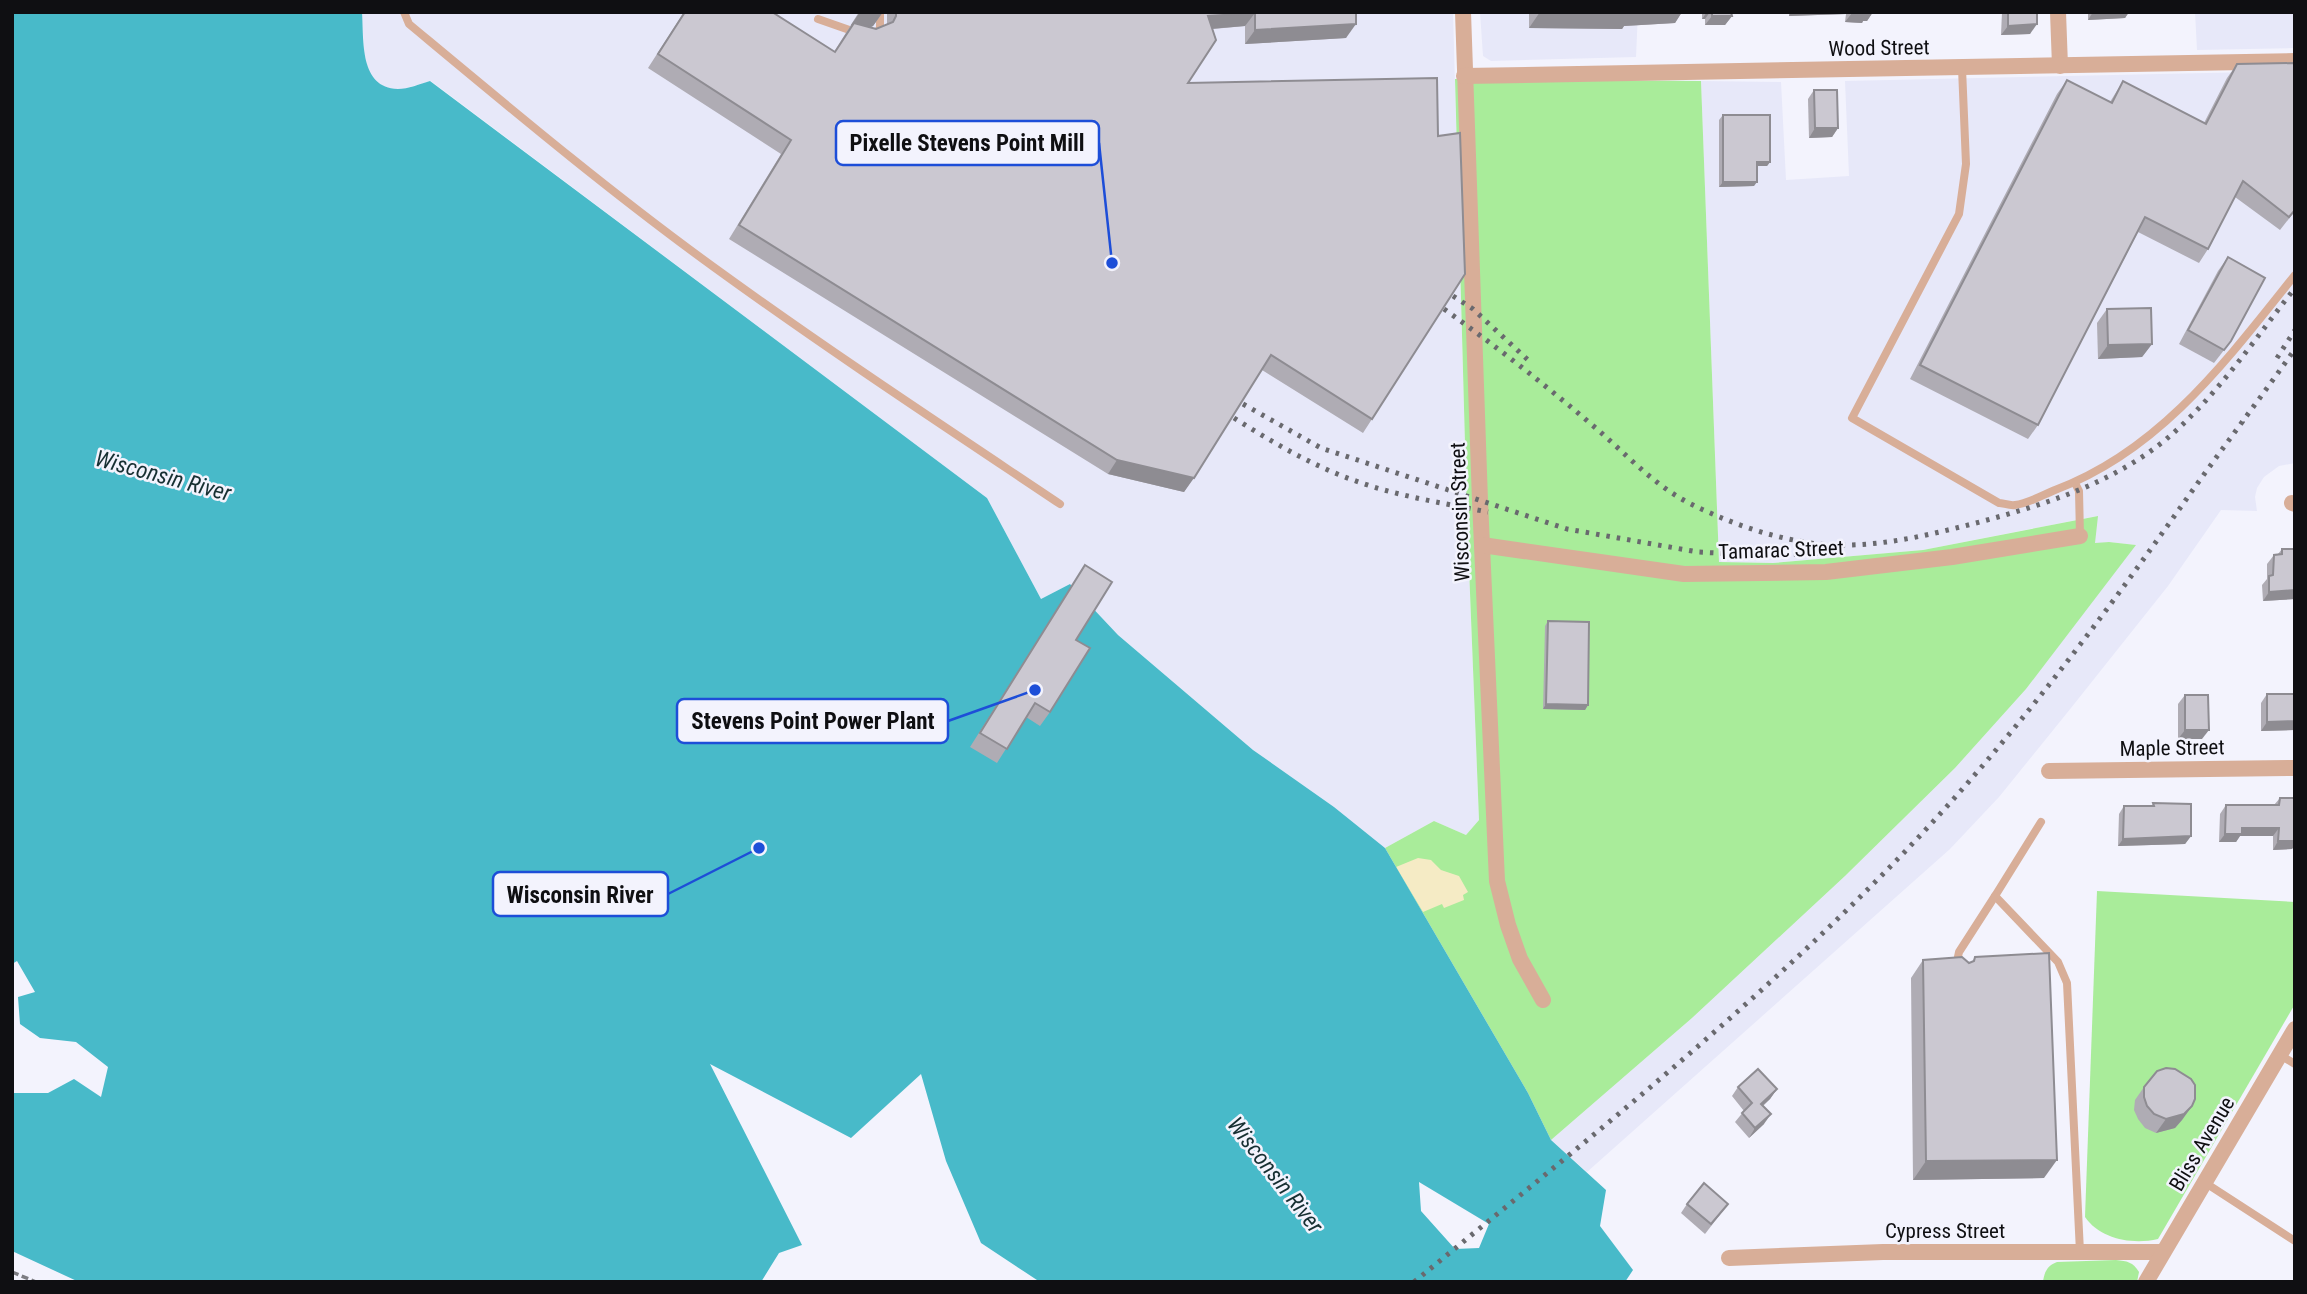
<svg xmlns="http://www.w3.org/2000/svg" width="2307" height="1294" font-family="'Roboto Condensed',sans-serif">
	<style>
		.built { fill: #e7e8f9 }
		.green { fill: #a9ec9a }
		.sand { fill: #f5ebc5 }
		.water { fill: #48bac9; fill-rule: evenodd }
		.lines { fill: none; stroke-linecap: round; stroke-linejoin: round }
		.path { stroke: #7c7c82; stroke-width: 3.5; stroke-dasharray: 7 3.5; stroke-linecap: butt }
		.service { stroke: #d8ae98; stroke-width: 8 }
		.minor { stroke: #d8ae98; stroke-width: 16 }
		.rail { stroke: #69696e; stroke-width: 5; stroke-dasharray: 3.5 7; stroke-linecap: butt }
		.wall { fill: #afacb4 }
		.shaded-wall { fill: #8e8c92 }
		.building { fill: #cbc8d1; stroke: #8e8c92; stroke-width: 2 }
		.labels { text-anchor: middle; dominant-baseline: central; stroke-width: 5; stroke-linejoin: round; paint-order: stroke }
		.street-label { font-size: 21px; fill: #0f0f12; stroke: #f3f3fd }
		.water-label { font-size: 23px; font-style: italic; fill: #162f32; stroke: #f3f3fd }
		.leader { fill: none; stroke: #1d4ed8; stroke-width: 2.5 }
		.callout-dot { fill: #1d4ed8; stroke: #f3f3fd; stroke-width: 2.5 }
		.callout { fill: #f3f3fd; stroke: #1d4ed8; stroke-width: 2.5 }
		.callout-label { font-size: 23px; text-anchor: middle; font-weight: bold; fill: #0f0f12 }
	</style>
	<rect width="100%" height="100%" fill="#f3f3fd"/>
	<g class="built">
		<path d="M362 12H1453L1467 517 1479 820 1466 835 1434 821 1385 848 1334 807 1253 750 1118 635 1070 584 1041 599 987 498 431 81 400 90 384 87 370 77 364 52Z"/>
		<path d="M1480 12H1638L1636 57 1491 61 1483 56Z"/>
		<path d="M2195 12H2295V48L2197 50Z"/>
		<path d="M2295 71V463L2279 466 2264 477 2257 488 2255 497 2257 511 2221 510 2168 586 2071 708 1999 797 1950 849 1587 1172 1551 1140 1692 1018 1845 876 1955 768 2026 689 2135 545 2109 542 2094 544 2097 516 1923 550 1773 563 1719 562 1701 81 1781 82 1786 180 1849 176 1845 81Z"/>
	</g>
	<g class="green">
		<path d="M1455 79 1701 81 1719 562 1773 563 1923 550 2098 516 2095 543 2109 542 2136 545 2026 689 1955 768 1845 876 1692 1018 1551 1140 1528 1093 1385 848 1434 821 1466 835 1479 820 1467 517Z"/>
		<path d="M2097 891 2295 902V1004L2158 1239C2132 1245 2100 1239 2085 1217Z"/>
		<path d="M2116 1260C2127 1261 2133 1262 2139 1272L2137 1282 2043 1281C2045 1271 2047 1266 2057 1262Z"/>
	</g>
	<path class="sand" d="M1418 858 1431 860 1441 870 1459 876 1468 892 1463 895 1464 900 1444 908 1442 904 1423 912 1396 867Z"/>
	<path class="water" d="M12 12H362C364 40 359 88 398 89 408 89 420 84 430 81L987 498 1041 599 1070 584 1118 635 1253 750 1334 807 1385 848 1528 1093 1551 1140 1606 1190 1600 1226 1633 1270 1625 1282H1040L981 1243 946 1161 921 1074 851 1138 710 1064 802 1245 779 1253 761 1282H79L12 1251V1093H48L74 1079 101 1097 108 1067 76 1042 40 1038 20 1024 18 997 35 992 17 961 12 964ZM1419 1182 1489 1224 1479 1248 1455 1249 1421 1211Z"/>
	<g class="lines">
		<path class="path" d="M12 1272 36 1282"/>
		<g class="service">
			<path d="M404 12 409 24C510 108 610 192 715 268 828 350 945 427 1060 504"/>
			<path d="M818 19 858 33"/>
			<path d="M873 33 880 30V12"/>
			<path d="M1962 68 1966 164 1959 214 1852 418 1999 503C2003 503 2010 506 2015 505 2027 504 2043 495 2055 490 2160 451 2227 360 2295 275"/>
			<path d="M2075 483 2079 491 2080 536"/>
			<path d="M2041 822 1995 896 2058 962 2067 983 2080 1252"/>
			<path d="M1956 966 1959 952 1995 896"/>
			<path d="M2280 1055 2295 1064"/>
			<path d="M2204 1182 2295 1241"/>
		</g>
		<g class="minor">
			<path d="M1463 12 1480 501 1497 881 1508 925 1520 959 1543 1000"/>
			<path d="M2058 12 2060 66"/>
			<path d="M1464 76 2295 61"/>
			<path d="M2292 503 2295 504"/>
			<path d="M1482 545 1684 574 1826 572 1952 557 2080 536"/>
			<path d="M2049 771 2295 768"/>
			<path d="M1729 1258 1883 1252H2162"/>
			<path d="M2146 1282 2295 1029"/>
		</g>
		<g class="rail">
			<path d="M1453 296 1473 309 1528 360"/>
			<path d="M1444 309C1497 347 1548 387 1598 430 1627 455 1654 485 1689 503 1729 523 1774 539 1819 544 1872 549 1925 536 1976 523 2043 505 2109 485 2164 441 2215 399 2254 340 2295 288"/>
			<path d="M2277 358 2295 330"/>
			<path d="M1243 404 1321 448 1567 529 1698 552 1771 556 1832 552"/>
			<path d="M1234 418C1272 442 1311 465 1353 480 1396 496 1443 503 1488 512"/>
			<path d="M1414 1282C1586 1141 1762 1002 1915 841 2015 735 2101 620 2185 501 2221 450 2259 400 2295 349"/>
		</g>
	</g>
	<g class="wall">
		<path d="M684 12H772L834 52 859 12H883L873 26 871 27 876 29 887 24V12H1356L1346 38 1245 44V26L1213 29 1188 83 1372 419 1363 433 1262 370 1184 492 1108 474 729 239 781 154 648 68Z"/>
		<path d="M1529 12H1682L1675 23 1624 26 1622 29 1529 28Z"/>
		<path d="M1702 12H1731L1732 16 1725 25H1705V19H1702Z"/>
		<path d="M1789 12H1873L1867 21H1863L1862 23 1845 22 1846 14 1789 16Z"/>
		<path d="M2002 12H2037L2030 34 2001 35Z"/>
		<path d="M2088 12H2129L2125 18 2088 20Z"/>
		<path d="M2295 63V211L2280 230 2235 197 2208 249 2199 263 2138 232 2038 425 2028 439 1910 379 2057 94 2067 80 2110 102 2123 81 2204 123 2227 78 2237 64Z"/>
		<path d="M1814 90 1838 128 1832 137 1809 138 1808 99Z"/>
		<path d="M1723 115 1770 162 1767 166H1757L1754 186 1719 187V120Z"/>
		<path d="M2228 257 2231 341 2214 363 2179 344 2218 271Z"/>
		<path d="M2107 309 2152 344 2142 357 2098 359 2097 323Z"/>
		<path d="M2282 549H2295V599L2263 601 2262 585 2267 579V564L2274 555 2278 554Z"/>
		<path d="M1085 565 1076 640 1050 712 1040 726 1026 717 997 763 970 747Z"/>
		<path d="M1548 621 1588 705 1585 710 1543 709 1545 626Z"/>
		<path d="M2267 694H2295V728L2294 730 2261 731V703Z"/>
		<path d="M2185 695 2202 739H2178V704Z"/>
		<path d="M2280 798H2295V845L2292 849 2273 850V836H2240L2236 842H2219L2220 814 2226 805H2274Z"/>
		<path d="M2153 803 2191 836 2185 844 2118 846 2119 814 2124 806H2152Z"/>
		<path d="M1975 957 2044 1178 1913 1180 1911 978 1923 960 1969 963 1972 962Z"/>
		<path d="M1738 1087 1777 1089 1770 1099 1763 1106 1764 1124 1749 1138 1735 1122 1744 1111 1732 1096Z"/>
		<path d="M2144 1087 2192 1106 2182 1120 2175 1128 2156 1133 2145 1128 2138 1119 2134 1110 2135 1100Z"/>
		<path d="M1687 1204H1728L1705 1234 1681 1213Z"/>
	</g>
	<g class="shaded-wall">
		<path d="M860 12H883L873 26 866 29 851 25Z"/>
		<path d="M1540 12H1682L1675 23 1624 26 1622 29 1529 28Z"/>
		<path d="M1707 12H1710L1705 19H1702Z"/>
		<path d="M1791 12H1847L1846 14 1789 16Z"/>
		<path d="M1873 12 1867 21H1863L1862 23 1845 22 1852 13Z"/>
		<path d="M2093 12H2129L2125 18 2088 20Z"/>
		<path d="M1255 13 1245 26 1198 30 1208 16Z"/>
		<path d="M1712 16H1732L1725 25H1705Z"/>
		<path d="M1356 24 1346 38 1245 44 1255 30Z"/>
		<path d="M2037 24 2030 34 2001 35 2008 26Z"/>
		<path d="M1815 128H1838L1832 137 1809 138Z"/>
		<path d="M1757 162H1770L1767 166H1754Z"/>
		<path d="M1723 182H1757L1754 186 1719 187Z"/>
		<path d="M2152 344 2142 357 2098 359 2108 345Z"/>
		<path d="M1117 460 1194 478 1184 492 1108 474Z"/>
		<path d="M2295 590V599L2263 601 2269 592Z"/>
		<path d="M1546 704 1588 705 1585 710 1543 709Z"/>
		<path d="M2295 721V728L2294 730 2261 731 2267 722Z"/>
		<path d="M2185 730H2209L2202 739H2178Z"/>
		<path d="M2242 828H2279L2273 836H2240L2236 842H2219L2225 834Z"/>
		<path d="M2191 836 2185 844 2118 846 2123 839Z"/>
		<path d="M2278 841H2295V845L2292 849 2273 850Z"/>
		<path d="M1777 1089 1770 1099 1754 1113 1761 1104Z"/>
		<path d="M2192 1106 2182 1120 2175 1128 2156 1133 2166 1119Z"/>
		<path d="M1771 1114 1764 1124 1749 1138 1755 1128Z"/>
		<path d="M2057 1160 2044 1178 1913 1180 1926 1161Z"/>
	</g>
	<g class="building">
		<path d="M685 12H772L835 52 854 23 876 29 893 22 896 16V12H1356V24L1255 30V13L1208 16 1216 40 1188 83 1437 78 1438 136 1460 133 1465 274 1372 419 1271 355 1194 478 1117 460 739 225 791 140 658 54Z"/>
		<path d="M865 12H882L876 15Z"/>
		<path d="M1712 12H1731L1732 16H1712Z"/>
		<path d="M1852 12H1868V14L1852 13Z"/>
		<path d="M2008 12H2037V24L2008 26Z"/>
		<path d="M2295 63V210L2289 217 2243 181 2208 249 2145 217 2038 425 1920 365 2067 80 2112 103 2123 81 2206 124 2237 64Z"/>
		<path d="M1814 90H1837L1838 128H1815Z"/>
		<path d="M1723 115H1770V162H1757V182H1723Z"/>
		<path d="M2228 257 2265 278 2231 341 2224 350 2188 330Z"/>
		<path d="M2151 308 2152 344 2108 345 2107 309Z"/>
		<path d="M2282 549H2295V590L2269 592V576L2273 575 2274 555 2282 554Z"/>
		<path d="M1085 565 1112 582 1076 640 1090 648 1050 712 1035 703 1007 749 980 733Z"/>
		<path d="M1548 621 1589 622 1588 705 1546 704Z"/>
		<path d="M2267 694H2295V721L2267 722Z"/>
		<path d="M2185 695H2208L2209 730H2185Z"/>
		<path d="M2280 798H2295V841H2278L2279 828H2242V834H2225L2226 805H2279Z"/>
		<path d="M2153 803 2191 804V836L2123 839 2124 806H2154Z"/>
		<path d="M2049 953 2057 1160 1926 1161 1923 960 1962 957 1969 963 1974 961 1975 957Z"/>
		<path d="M2166 1068 2175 1069 2191 1079 2195 1085V1099L2192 1106 2184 1114 2166 1119 2154 1114 2147 1106 2144 1097V1087L2157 1071Z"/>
		<path d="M1758 1069 1777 1089 1761 1104 1771 1114 1755 1128 1742 1113 1752 1103 1738 1087Z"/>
		<path d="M1704 1183 1728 1204 1711 1224 1687 1204Z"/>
	</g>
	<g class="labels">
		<g class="street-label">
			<text transform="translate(1879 48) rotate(-1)">Wood Street</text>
			<text transform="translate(1460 512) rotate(-92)">Wisconsin Street</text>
			<text transform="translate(1781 550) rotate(-2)">Tamarac Street</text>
			<text transform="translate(2172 748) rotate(-1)">Maple Street</text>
			<text transform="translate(2202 1144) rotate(-59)">Bliss Avenue</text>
			<text x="1945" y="1231">Cypress Street</text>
		</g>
		<g class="water-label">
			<text transform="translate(163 476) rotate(15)">Wisconsin River</text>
			<text transform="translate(1275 1175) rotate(52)">Wisconsin River</text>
		</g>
	</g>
	<path class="leader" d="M1112 263L1099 143M1035 690L948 721M759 848L668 894"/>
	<g class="callout-dot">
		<circle cx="1112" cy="263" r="7"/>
		<circle cx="1035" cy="690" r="7"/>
		<circle cx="759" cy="848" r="7"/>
	</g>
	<g class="callout">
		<rect x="836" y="121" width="263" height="44" rx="7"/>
		<rect x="677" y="699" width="271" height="44" rx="7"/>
		<rect x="493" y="872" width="175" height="44" rx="7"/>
	</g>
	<g class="callout-label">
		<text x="967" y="151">Pixelle Stevens Point Mill</text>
		<text x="813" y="729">Stevens Point Power Plant</text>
		<text x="580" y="903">Wisconsin River</text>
	</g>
	<rect width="2307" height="1294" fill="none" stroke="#0f0f12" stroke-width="28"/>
</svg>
